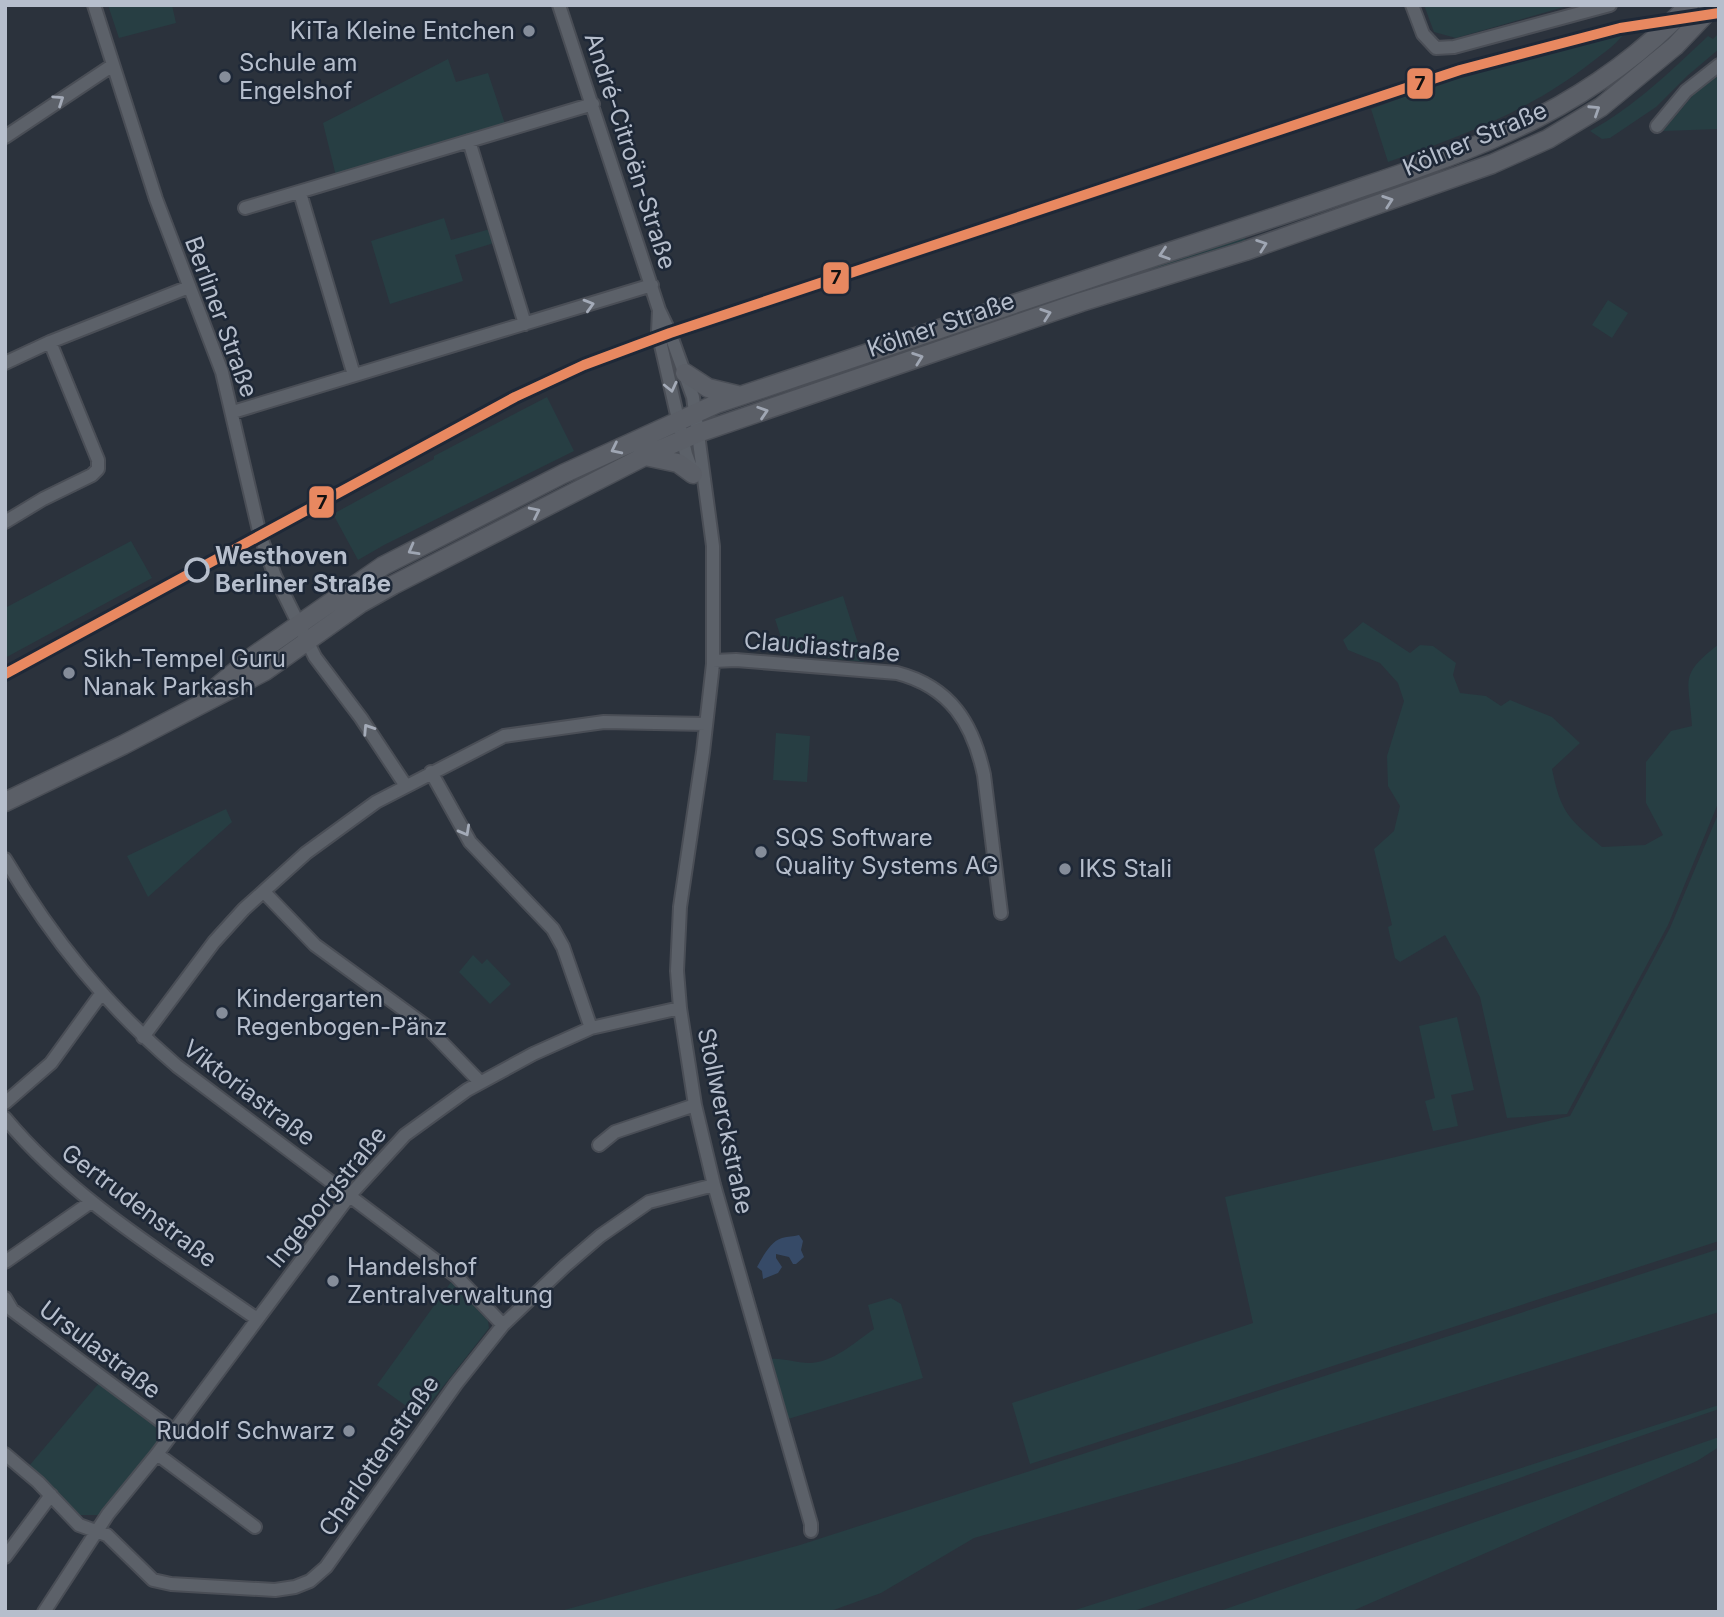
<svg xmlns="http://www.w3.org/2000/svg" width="1724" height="1617" font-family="Inter,sans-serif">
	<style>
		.green { fill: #273e43 }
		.water { fill: #364a67 }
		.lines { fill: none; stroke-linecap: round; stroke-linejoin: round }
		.street-casing { stroke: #4a4e56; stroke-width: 16 }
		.secondary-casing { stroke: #4a4e56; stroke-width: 21 }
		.street { stroke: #5c6169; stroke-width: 12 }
		.secondary { stroke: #5b5f67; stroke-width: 18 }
		.tram-1-casing { stroke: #1e2837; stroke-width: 16 }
		.tram-1 { stroke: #e88860; stroke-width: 10 }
		.oneway { stroke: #a4abb8 }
		.oneway2 { stroke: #9fa6b3 }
		.poi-dot { fill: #858d9a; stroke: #1e2837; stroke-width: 2.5 }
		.stop-dot { fill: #1e2837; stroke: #b6becc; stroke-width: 3.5 }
		.labels { text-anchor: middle; stroke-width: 5; stroke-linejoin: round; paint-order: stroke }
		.poi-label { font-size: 24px; fill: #b6becc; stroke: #1e2837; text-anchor: start }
		.street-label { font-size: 24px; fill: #b6becc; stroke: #1e2837 }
		.stop-label { font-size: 24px; font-weight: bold; fill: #b6becc; stroke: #1e2837; text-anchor: start }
		.line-badge { stroke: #1e2837; stroke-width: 2.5 }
		.pale-badge-label { font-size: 19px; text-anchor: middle; font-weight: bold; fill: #111 }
	</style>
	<rect width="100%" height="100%" fill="#2b323c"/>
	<path class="green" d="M 108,5 L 172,5 L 176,23 L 119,38 Z
		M 1424,5 L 1571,5 L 1456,38 L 1434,32 Z
		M 1627,30 C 1618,43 1605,52 1592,62 C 1530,111 1462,136 1388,162 L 1371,109 L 1485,67 Z
		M 1719,33 L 1719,49 L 1687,76 L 1656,107 L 1610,138 L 1602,139 L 1590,131 C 1634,107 1672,70 1708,36 L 1713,39 Z
		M 448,59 L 456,82 L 488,73 L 505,124 L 336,176 L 323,123 Z
		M 1719,75 L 1719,129 L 1663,131 L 1694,94 Z
		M 444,218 L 451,240 L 490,229 L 494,243 L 455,255 L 463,281 L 390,304 L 371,241 Z
		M 1244,233 L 1246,242 L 994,324 L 991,322 L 992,319 Z
		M 1608,300 L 1628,313 L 1612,338 L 1592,325 Z
		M 547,397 L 574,451 L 384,545 L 358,560 L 333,514 L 434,459 L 434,456 Z
		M 131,541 L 152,578 L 5,658 L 5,608 Z
		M 843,596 L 864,662 L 786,653 L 775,619 Z
		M 1363,622 L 1410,653 L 1420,645 L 1433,646 L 1456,663 L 1453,675 L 1460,693 L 1486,696 L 1501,706 L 1510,700 L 1552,717 L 1580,743 L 1552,769 C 1561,813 1568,818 1602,847 L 1645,845 L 1663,835 L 1646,803 L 1646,762 L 1671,731 L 1692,726 C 1689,678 1678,676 1719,644 L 1719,801 L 1668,925 L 1567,1114 L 1507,1118 L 1480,997 L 1445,935 L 1400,962 L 1395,958 L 1388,927 L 1392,925 L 1374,849 L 1394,831 L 1400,806 L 1388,786 L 1387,756 L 1404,701 L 1398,683 L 1380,663 L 1348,650 L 1343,640 Z
		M 776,733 L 810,736 L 807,782 L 773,780 Z
		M 226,809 L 232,822 L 148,897 L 127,856 Z
		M 1719,812 L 1719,1241 L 1030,1464 L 1012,1403 L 1253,1323 L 1225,1197 L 1570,1116 L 1670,928 Z
		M 473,955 L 482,964 L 487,959 L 511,984 L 490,1004 L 459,972 Z
		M 1457,1017 L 1474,1090 L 1451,1095 L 1458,1126 L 1433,1131 L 1425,1101 L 1435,1098 L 1419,1026 Z
		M 1719,1249 L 1719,1312 L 1239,1462 L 974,1538 L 881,1593 L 828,1612 L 557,1612 L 800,1545 Z
		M 451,1282 L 488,1321 L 489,1328 L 420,1416 L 377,1385 Z
		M 891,1298 L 901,1304 L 923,1378 L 788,1419 L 770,1359 C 784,1358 795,1363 809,1363 C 833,1363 855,1342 874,1329 L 868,1305 Z
		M 99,1383 L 156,1426 L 159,1440 L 136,1471 L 98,1515 L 80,1515 L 29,1466 Z
		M 1719,1405 L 1719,1409 L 1131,1612 L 1069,1612 Z
		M 1719,1437 L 1719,1447 L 1697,1461 L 1350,1612 L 1217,1612 Z"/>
	<path class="water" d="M 799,1235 L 803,1241 L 801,1250 L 804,1257 L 796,1264 L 793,1264 L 789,1257 L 776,1254 L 776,1258 L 782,1267 L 778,1273 L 763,1279 L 762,1271 L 757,1267 C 763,1256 771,1241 782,1238 C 788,1236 793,1237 799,1235 Z"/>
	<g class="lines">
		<g class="street-casing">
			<path id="street" d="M 94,5 L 156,199 L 222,372 L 260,535 L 275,576 L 315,657 L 361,718 L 406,786
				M 559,5 L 659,310 L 670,333 L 693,397 L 713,546 L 713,664 L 703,752 L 680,907 L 677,971 L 680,1008 L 695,1105 L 714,1185 L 811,1524 L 811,1531
				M 1412,5 L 1423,34 L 1436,48 L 1454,47 L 1610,5
				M 1657,126 L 1686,91 L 1719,65
				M 5,137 L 113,65
				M 469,141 L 525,324
				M 300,193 L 354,375
				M 245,208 L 593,104
				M 659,310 L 658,332 L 686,454 L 693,473
				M 5,363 L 50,342 L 189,287
				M 233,412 L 652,285
				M 5,522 L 43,499 L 92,475 L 98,469 L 98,460 L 50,342
				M 713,661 L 736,660 L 897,673 C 951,687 973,724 984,775 L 1001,913
				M 431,772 L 470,842 L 553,929 L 563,947 L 591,1028
				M 5,859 C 53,940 106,1005 177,1066 L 456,1276 L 503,1325
				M 264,892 L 315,945 L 426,1026 L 480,1082
				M 143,1037 L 214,942 L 244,909 L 306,853 L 376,802 L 504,736 L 604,722 L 706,724
				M 5,1103 L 51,1063 L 101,994
				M 5,1118 C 74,1201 169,1257 257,1319
				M 599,1145 L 615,1132 L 695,1105
				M 5,1262 L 91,1202
				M 5,1298 L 12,1310 L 174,1431
				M 5,1454 L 38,1482 L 79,1525 L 107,1535 L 153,1580 L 171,1584 L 275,1590 L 295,1587 L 310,1581 L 326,1567 L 456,1384 L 503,1325 L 565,1266 L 600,1236 L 649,1202 L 714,1185
				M 157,1454 L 255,1527
				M 5,1557 L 51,1495
				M 44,1612 L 108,1514 L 157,1454 L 350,1195 L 405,1135 L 467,1090 L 533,1054 L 591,1028 L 680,1008"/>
		</g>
		<g class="secondary-casing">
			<path id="secondary" d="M 685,373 L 708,388 L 737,395
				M 645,456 L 678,463 L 693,474
				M 217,687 L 255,655 L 383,566 L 563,474 L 716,404 C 861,356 1005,306 1151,258 C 1221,235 1292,212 1363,187 C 1490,144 1594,105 1689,5
				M 5,802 L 123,745 L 265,671 L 361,603 L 393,585 L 645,456 L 698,433 L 1081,302 L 1245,251 L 1492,164 L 1548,139 L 1601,107 L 1675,46 L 1714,5"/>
		</g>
		<use href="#street" class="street"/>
		<use href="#secondary" class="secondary"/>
		<g class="tram-1-casing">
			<path id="tram-1" d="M 5,674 L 515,397 L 584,365 L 670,333 L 1460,70 L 1620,28 L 1719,13"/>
		</g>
		<use href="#tram-1" class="tram-1"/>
	</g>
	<defs><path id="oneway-chevron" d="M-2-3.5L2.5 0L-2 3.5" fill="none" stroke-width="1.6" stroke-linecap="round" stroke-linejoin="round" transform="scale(1.75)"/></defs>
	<g class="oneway">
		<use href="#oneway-chevron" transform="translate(59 100) rotate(-34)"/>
		<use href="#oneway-chevron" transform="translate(589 305) rotate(-16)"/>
		<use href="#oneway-chevron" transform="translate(671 387) rotate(77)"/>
		<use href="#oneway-chevron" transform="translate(368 729) rotate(-123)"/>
		<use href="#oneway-chevron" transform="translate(465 831) rotate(61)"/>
	</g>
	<g class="oneway2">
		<use href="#oneway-chevron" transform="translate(1595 110) rotate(-33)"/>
		<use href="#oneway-chevron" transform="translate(1388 201) rotate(-19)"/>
		<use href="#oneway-chevron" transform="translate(1262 245) rotate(-20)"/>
		<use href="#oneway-chevron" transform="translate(1164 254) rotate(162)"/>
		<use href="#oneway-chevron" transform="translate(1046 314) rotate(-19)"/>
		<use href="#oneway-chevron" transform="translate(918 358) rotate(-20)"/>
		<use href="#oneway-chevron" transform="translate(763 412) rotate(-18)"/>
		<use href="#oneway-chevron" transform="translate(616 449) rotate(154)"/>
		<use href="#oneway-chevron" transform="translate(535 512) rotate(-26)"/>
		<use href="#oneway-chevron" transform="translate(413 550) rotate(151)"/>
	</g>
	<g class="poi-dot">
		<circle cx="529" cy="31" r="7"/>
		<circle cx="225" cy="77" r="7"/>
		<circle cx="69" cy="673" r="7"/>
		<circle cx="761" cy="852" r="7"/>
		<circle cx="1065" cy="869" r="7"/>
		<circle cx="222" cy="1013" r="7"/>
		<circle cx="333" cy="1281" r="7"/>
		<circle cx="349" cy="1431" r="7"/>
	</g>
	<circle class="stop-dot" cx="197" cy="570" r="11"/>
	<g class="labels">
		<g class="poi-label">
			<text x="515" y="39" text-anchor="end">KiTa Kleine Entchen</text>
			<text x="239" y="71">Schule am<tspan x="239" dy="28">Engelshof</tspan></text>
			<text x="83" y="667">Sikh-Tempel Guru<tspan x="83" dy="28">Nanak Parkash</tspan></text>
			<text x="775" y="846">SQS Software<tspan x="775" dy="28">Quality Systems AG</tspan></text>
			<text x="1079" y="877">IKS Stali</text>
			<text x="236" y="1007">Kindergarten<tspan x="236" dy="28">Regenbogen-Pänz</tspan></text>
			<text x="347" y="1275">Handelshof<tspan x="347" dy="28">Zentralverwaltung</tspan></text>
			<text x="335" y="1439" text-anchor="end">Rudolf Schwarz</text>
		</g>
		<g class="street-label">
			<text transform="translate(1475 139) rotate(-23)" y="8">Kölner Straße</text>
			<text transform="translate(630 151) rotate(72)" y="8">André-Citroën-Straße</text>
			<text transform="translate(221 317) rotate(70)" y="8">Berliner Straße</text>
			<text transform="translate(941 325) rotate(-19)" y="8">Kölner Straße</text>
			<text transform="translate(822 647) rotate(5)" y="8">Claudiastraße</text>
			<text transform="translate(249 1093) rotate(37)" y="8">Viktoriastraße</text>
			<text transform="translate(725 1121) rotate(78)" y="8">Stollwerckstraße</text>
			<text transform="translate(327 1197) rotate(-51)" y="8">Ingeborgstraße</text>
			<text transform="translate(139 1206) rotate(37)" y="8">Gertrudenstraße</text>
			<text transform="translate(100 1350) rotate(37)" y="8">Ursulastraße</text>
			<text transform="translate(379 1456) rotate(-55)" y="8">Charlottenstraße</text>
		</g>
		<g class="stop-label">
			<text x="215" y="564">Westhoven<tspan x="215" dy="28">Berliner Straße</tspan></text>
		</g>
	</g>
	<g class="line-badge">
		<rect x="1406" y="67" width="28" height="33" rx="7" fill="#e88860"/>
		<rect x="822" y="261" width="28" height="34" rx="7" fill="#e88860"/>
		<rect x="308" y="485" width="27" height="34" rx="7" fill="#e88860"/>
	</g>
	<g class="pale-badge-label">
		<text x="1420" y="90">7</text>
		<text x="836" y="284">7</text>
		<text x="322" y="509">7</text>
	</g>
	<rect width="1724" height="1617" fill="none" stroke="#b6becc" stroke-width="14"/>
</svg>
